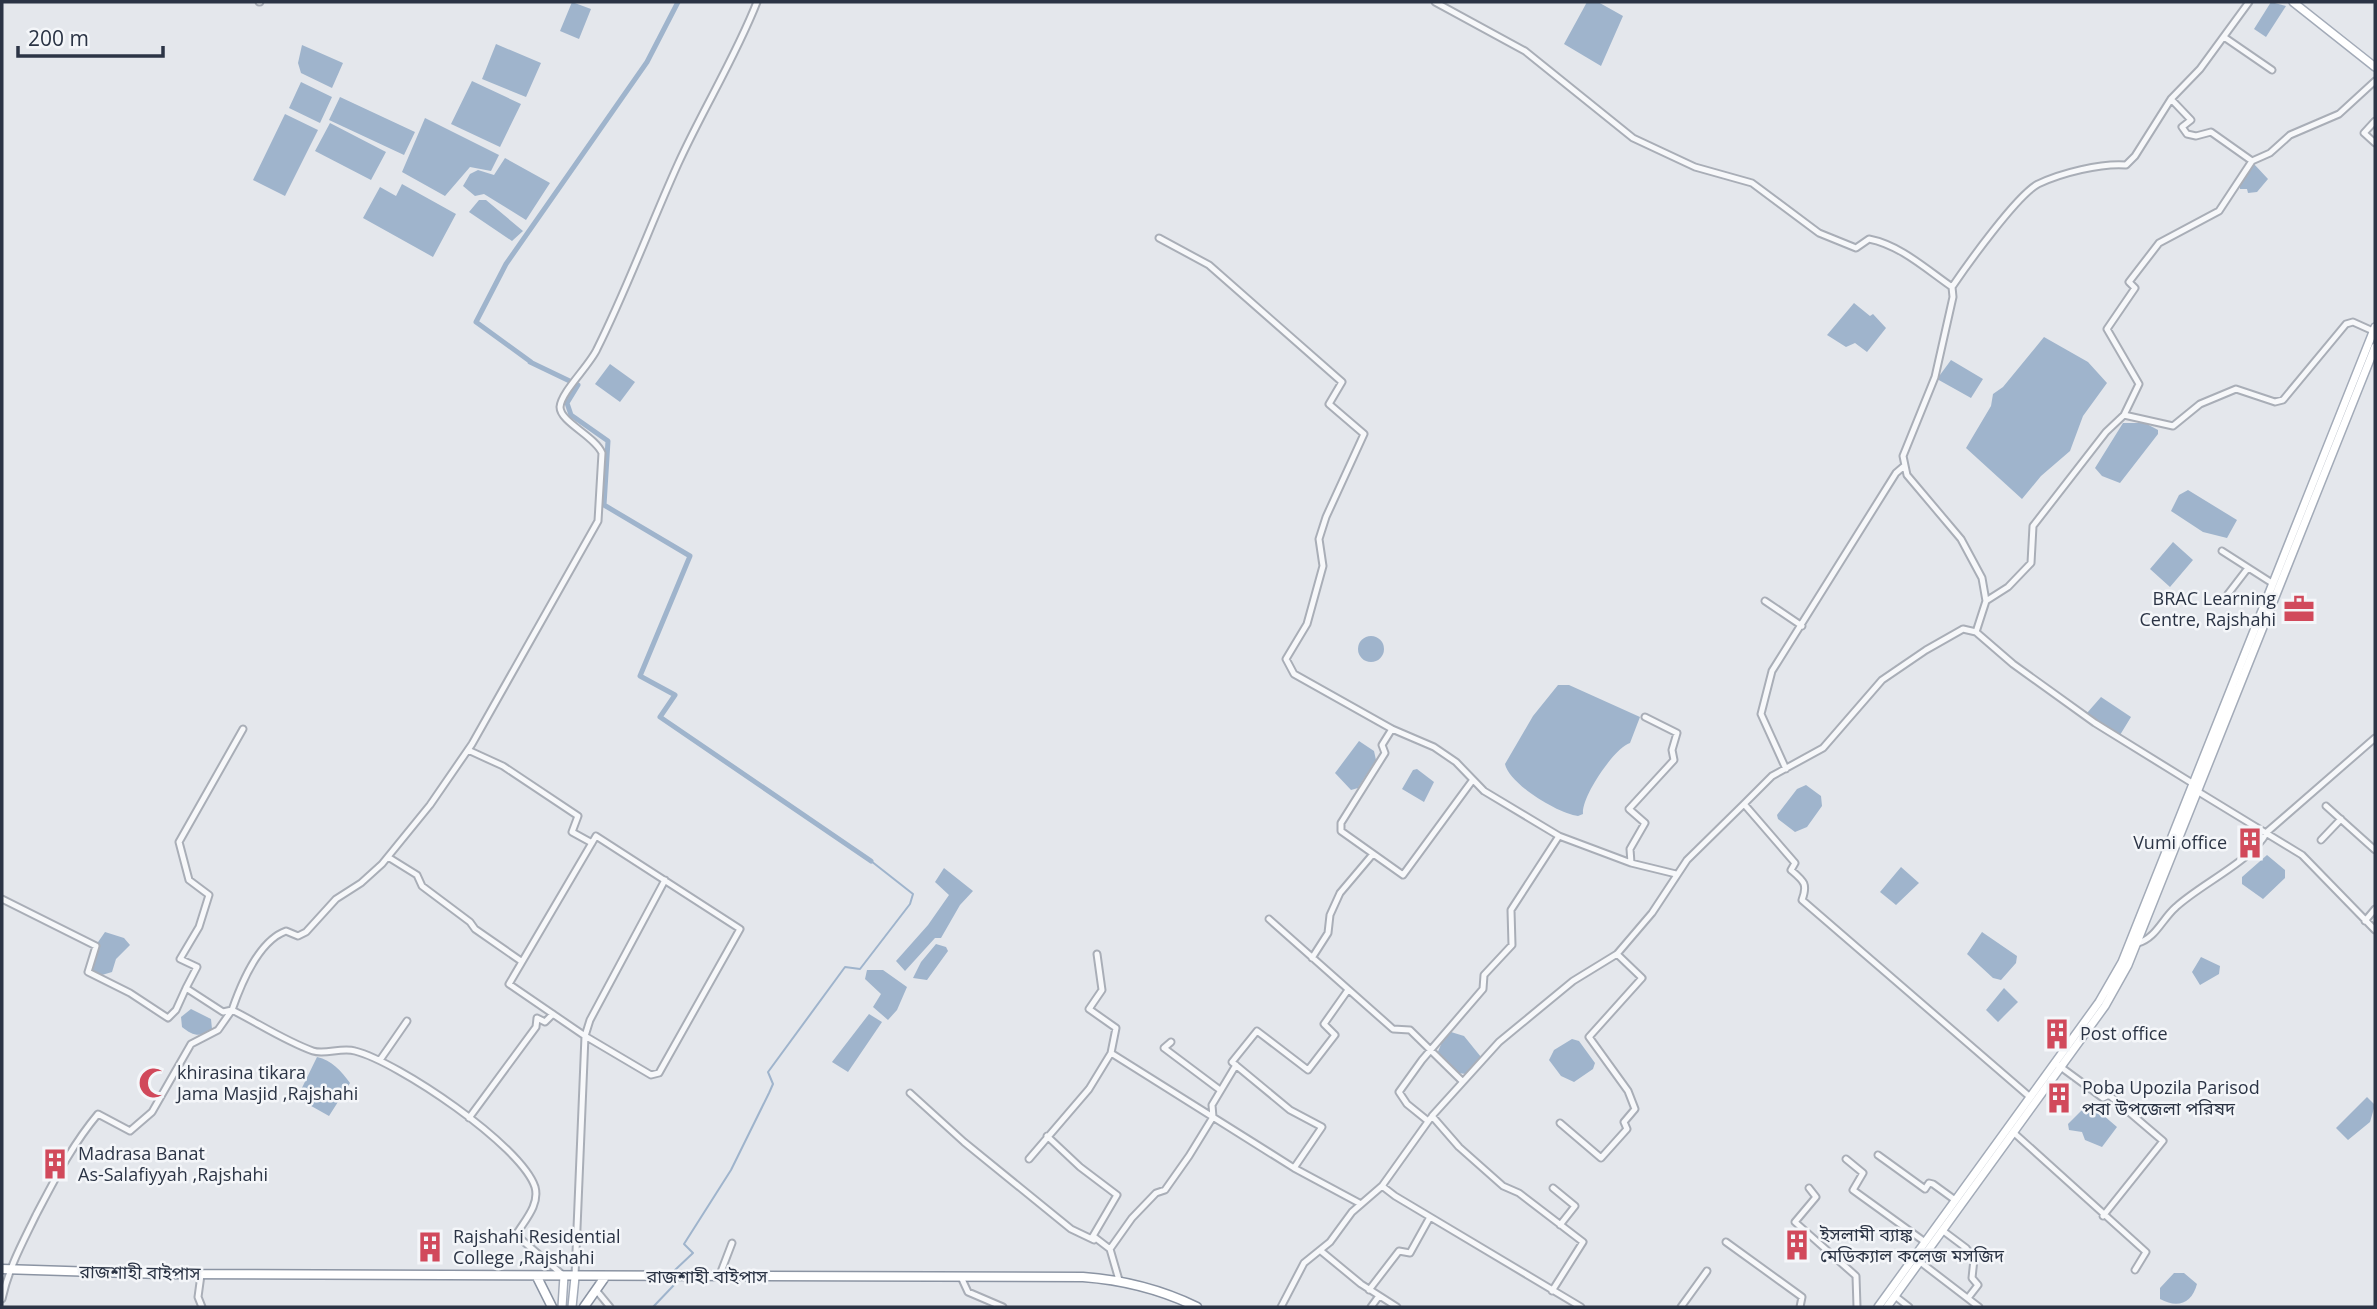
<svg xmlns="http://www.w3.org/2000/svg" width="2377" height="1309" font-family="'Open Sans','Noto Sans Bengali',sans-serif">
	<style>
		.water { fill: #9fb4cc }
		.lines { fill: none; stroke-linecap: round; stroke-linejoin: round }
		.stream { stroke: #9fb4cc; stroke-width: 2 }
		.canal { stroke: #9fb4cc; stroke-width: 5 }
		.minor-casing { stroke: #a9aeb7; stroke-width: 9 }
		.major-casing { stroke: #a3abb8; stroke-width: 10 }
		.highway-casing { stroke: #8b94a3; stroke-width: 11 }
		.minor { stroke: #f7f8fa; stroke-width: 5 }
		.major { stroke: #fff; stroke-width: 7 }
		.highway { stroke: #fff; stroke-width: 8 }
		.labels { text-anchor: middle; stroke-width: 5; stroke-linejoin: round; paint-order: stroke }
		.poi-label { font-size: 18px; fill: #2b3445; stroke: #f4f6f9; text-anchor: start }
		.street-label { font-size: 18px; fill: #2b3445; stroke: #f4f6f9 }
	</style>
	<rect width="100%" height="100%" fill="#e4e7ec"/>
	<path class="water" d="M 572,2 L 591,9 L 579,39 L 560,31 Z
		M 1587,2 L 1598,2 L 1623,16 L 1601,66 L 1564,44 Z
		M 2271,2 L 2286,6 L 2266,37 L 2254,29 Z
		M 496,44 L 541,63 L 526,97 L 482,79 Z
		M 302,45 L 343,63 L 332,88 L 301,73 L 298,63 Z
		M 472,81 L 521,104 L 500,147 L 451,124 Z
		M 301,82 L 332,97 L 320,123 L 289,108 Z
		M 340,97 L 415,132 L 404,155 L 329,120 Z
		M 285,114 L 318,130 L 285,196 L 253,180 Z
		M 425,118 L 499,155 L 491,171 L 470,167 L 445,196 L 402,172 Z
		M 330,123 L 386,152 L 371,180 L 315,151 Z
		M 505,158 L 550,183 L 526,220 L 484,194 L 475,196 L 463,186 L 470,174 L 478,170 L 494,175 Z
		M 2254,164 L 2268,179 L 2257,192 L 2248,193 L 2247,189 L 2240,189 L 2240,185 Z
		M 402,184 L 456,214 L 433,257 L 363,218 L 380,187 L 396,196 Z
		M 479,200 L 486,200 L 523,231 L 512,241 L 469,212 Z
		M 1854,303 L 1870,316 L 1873,314 L 1886,328 L 1867,352 L 1855,343 L 1846,347 L 1827,335 Z
		M 2044,337 L 2088,362 L 2107,383 L 2083,416 L 2070,451 L 2041,476 L 2022,499 L 1966,448 L 1991,406 L 1993,394 L 2003,387 Z
		M 1951,360 L 1983,379 L 1971,398 L 1937,379 Z
		M 610,364 L 635,382 L 620,402 L 595,384 Z
		M 2123,423 L 2145,423 L 2158,430 L 2158,434 L 2120,483 L 2102,476 L 2095,468 Z
		M 2188,490 L 2237,520 L 2227,538 L 2203,532 L 2171,511 L 2179,495 Z
		M 2173,542 L 2193,560 L 2170,587 L 2150,569 Z
		M1358 649a13 13 0 1 1 26 0a13 13 0 1 1-26 0Z
		M 1558,685 L 1569,685 L 1640,717 L 1630,743 C 1615,747 1581,797 1583,814 L 1578,816 C 1559,814 1509,784 1505,764 L 1533,716 Z
		M 2101,697 L 2131,717 L 2120,735 L 2112,732 L 2087,713 Z
		M 1359,741 L 1374,751 L 1376,760 L 1358,788 L 1351,790 L 1335,773 Z
		M 1417,769 L 1434,782 L 1424,802 L 1402,789 L 1413,770 Z
		M 1806,785 L 1821,796 L 1822,806 L 1807,827 L 1795,832 L 1778,819 L 1777,815 L 1797,789 Z
		M 2267,855 L 2285,870 L 2285,878 L 2263,899 L 2242,884 L 2242,877 Z
		M 1901,867 L 1919,883 L 1896,905 L 1880,892 Z
		M 944,868 L 973,891 L 960,905 L 941,938 L 935,938 L 905,971 L 896,961 L 928,925 L 949,895 L 935,882 Z
		M 105,932 L 124,938 L 130,945 L 116,959 L 112,972 L 102,975 L 91,970 L 96,945 Z
		M 1982,932 L 2017,956 L 2016,963 L 2001,980 L 1993,978 L 1967,954 Z
		M 936,944 L 946,947 L 948,951 L 927,980 L 913,978 L 921,962 Z
		M 2201,957 L 2220,966 L 2219,974 L 2200,985 L 2192,972 Z
		M 867,970 L 883,970 L 907,987 L 897,1010 L 888,1020 L 873,1007 L 881,994 L 865,979 Z
		M 2004,988 L 2018,1002 L 1998,1022 L 1986,1010 Z
		M 191,1009 L 211,1019 L 212,1029 C 201,1038 193,1036 182,1027 L 181,1017 Z
		M 869,1014 L 882,1022 L 848,1072 L 832,1062 Z
		M 1451,1032 L 1464,1036 L 1481,1057 L 1466,1074 L 1458,1073 L 1437,1054 L 1442,1042 Z
		M 1572,1039 L 1579,1041 L 1595,1063 L 1593,1069 L 1574,1082 L 1561,1076 L 1549,1060 L 1554,1050 Z
		M 317,1057 C 332,1060 341,1071 350,1083 L 329,1116 L 297,1098 Z
		M 2367,1097 L 2375,1105 L 2370,1122 L 2348,1140 L 2336,1128 Z
		M 2089,1103 L 2117,1127 L 2102,1147 L 2085,1140 L 2082,1132 L 2069,1130 L 2068,1124 Z
		M 2174,1273 L 2184,1273 L 2197,1284 C 2192,1303 2178,1309 2160,1299 L 2160,1288 Z"/>
	<g class="lines">
		<path class="stream" d="M 675,1270 L 693,1253 L 684,1244 L 731,1170 L 769,1093 L 773,1084 L 768,1072 L 845,967 L 860,969 L 910,904 L 913,894 L 871,861
			M 653,1307 L 674,1285"/>
		<path class="canal" d="M 530,362 L 578,385 L 567,403 L 571,415 L 608,441 L 604,505 L 690,556 L 640,676 L 675,695 L 660,717 L 871,861
			M 531,362 L 476,322 L 506,264 L 647,62 L 678,2"/>
		<g class="minor-casing">
			<path id="minor" d="M 259,2 L 260,2
				M 1435,2 L 1525,51 L 1633,138 L 1695,167 L 1752,183 L 1819,233 L 1856,248 L 1869,239 C 1900,245 1926,269 1952,287
				M 2224,37 L 2272,70
				M 2171,99 L 2191,120 L 2182,127 L 2187,134 L 2196,136 L 2211,132 L 2252,161
				M 2375,121 L 2364,133 L 2375,143
				M 1159,238 L 1209,265 L 1342,382 L 1329,404 L 1364,434 L 1326,517 L 1319,539 L 1323,566 L 1307,624 L 1286,659 L 1294,674 L 1392,729 L 1434,747 L 1456,762 L 1484,791 L 1559,836 L 1631,863 L 1676,874
				M 2124,415 L 2139,384 L 2107,329 L 2135,288 L 2129,282 L 2159,243 L 2219,211 L 2252,161 L 2270,153 L 2290,135 L 2339,114 L 2375,81
				M 2222,551 L 2272,583
				M 2228,594 L 2248,568
				M 1765,601 L 1802,626
				M 1986,601 L 2008,587 L 2031,563 L 2033,526 L 2106,432 L 2124,415 L 2173,426 L 2200,404 L 2236,389 L 2275,402 L 2283,400 L 2346,324 L 2353,322 L 2373,331
				M 1976,632 L 1986,601 L 1982,578 L 1961,539 L 1907,475 L 1903,456 L 1935,377 L 1953,297 L 1952,287 C 1967,265 2017,195 2038,184 C 2061,173 2101,163 2126,165 L 2135,156 L 2171,99 L 2200,69 L 2249,2
				M 1392,729 L 1382,745 L 1385,753 L 1341,823 L 1341,831 L 1403,875 L 1472,781
				M 468,750 L 503,766 L 578,816 L 572,832 L 592,843
				M 1786,769 L 1761,714 L 1772,671 L 1896,473 L 1903,467
				M 2197,791 L 2302,855 L 2375,930
				M 1744,804 L 1795,863 L 1791,870 C 1804,881 1808,884 1802,900 L 2030,1097
				M 2326,806 L 2375,850
				M 2321,840 L 2341,819
				M 388,857 L 417,875 L 422,886 L 470,922 L 475,929 L 521,961
				M 1631,863 L 1630,849 L 1645,823 L 1629,809 L 1674,760 L 1672,750 L 1677,733 L 1645,717
				M 2,899 L 96,946 L 88,972 L 130,993 L 168,1018 L 176,1010 L 186,988 L 223,1012 L 232,1010
				M 1269,919 L 1393,1029 L 1410,1030 L 1462,1081
				M 2365,921 L 2375,909
				M 2138,943 C 2156,938 2162,919 2176,907 C 2202,883 2252,861 2267,832 L 2375,738
				M 1097,954 L 1102,990 L 1089,1009 L 1116,1028 L 1111,1053
				M 1312,958 L 1328,933 L 1330,915 L 1340,893 L 1373,854
				M 186,988 L 197,967 L 180,959 L 199,927 L 209,895 L 189,880 L 179,842 L 243,729
				M 1171,1042 L 1164,1048 L 1220,1090
				M 380,1060 L 407,1021
				M 2058,1065 L 2103,1098 L 2109,1095 L 2163,1141 L 2103,1216
				M 910,1093 L 964,1142 L 1071,1229 L 1094,1240
				M 1432,1116 L 1459,1147 L 1503,1186 L 1519,1193 L 1583,1242 L 1552,1291
				M 469,1118 L 536,1027 L 537,1018 L 545,1022 L 553,1014
				M 1428,1121 L 1407,1104 L 1399,1092 L 1422,1060 L 1483,989 L 1484,975 L 1512,945 L 1511,910 L 1559,836
				M 1560,1123 L 1601,1158 L 1627,1129 L 1624,1122 L 1635,1109 L 1628,1091 L 1589,1037 L 1642,978 L 1617,954
				M 2013,1132 L 2146,1252 L 2135,1270
				M 1047,1136 L 1080,1167 L 1117,1195 L 1093,1236 L 1110,1249
				M 1878,1155 L 1925,1189 L 1929,1183 L 1933,1184 L 1955,1200
				M 1029,1159 L 1089,1089 L 1111,1053 L 1294,1168 L 1361,1204
				M 1846,1159 L 1863,1173 L 1853,1190 L 1925,1242
				M 1294,1168 L 1322,1127 L 1290,1110 L 1232,1062 L 1257,1031 L 1308,1070 L 1335,1035 L 1324,1024 L 1348,990
				M 1382,1186 L 1395,1196 L 1581,1307
				M 1553,1188 L 1575,1206 L 1560,1225
				M 1809,1188 L 1816,1197 L 1795,1222 L 1856,1276 L 1857,1307
				M 1942,1230 L 1966,1248 L 1974,1259 L 1972,1278 L 1978,1285 L 1968,1298
				M 1726,1242 L 1802,1297 L 1800,1307
				M 1321,1251 L 1361,1284 L 1397,1307
				M 1919,1261 L 1979,1307
				M 201,1275 L 198,1297 L 202,1307
				M 564,1276 L 516,1235 C 524,1221 540,1205 535,1187 C 521,1145 398,1062 355,1051 C 342,1047 325,1055 313,1051 C 285,1041 258,1023 232,1010 C 241,984 258,941 286,931 L 298,936 L 306,932 L 336,899 L 361,883 L 382,864 L 430,805 L 472,744 L 598,521 L 602,453 C 595,436 560,422 560,407 C 561,392 590,365 597,349 C 627,289 650,226 678,164 C 703,109 735,58 757,2
				M 575,1276 L 585,1036 L 651,1075 L 659,1073 L 740,929 L 596,836 L 509,984 L 585,1036 L 590,1020 L 665,880
				M 719,1277 L 732,1243
				M 961,1277 L 968,1292 L 1003,1307
				M 1119,1280 L 1110,1249 L 1132,1218 L 1156,1193 L 1165,1190 L 1189,1156 L 1213,1117 L 1212,1105 L 1236,1065
				M 596,1290 L 610,1307
				M 1369,1290 L 1399,1251 L 1410,1253 L 1430,1217
				M 1895,1296 L 1909,1307
				M 2,1299 C 9,1267 22,1244 36,1215 C 55,1179 72,1145 98,1114 L 130,1131 L 152,1112 L 191,1044 L 218,1030 L 232,1010
				M 1281,1307 L 1304,1263 L 1330,1242 L 1352,1212 L 1382,1186 L 1432,1116 L 1499,1042 L 1573,981 L 1617,954 L 1652,913 L 1687,860 L 1744,804 L 1772,776 L 1823,748 L 1882,680 L 1926,650 L 1963,629 L 1976,632 L 2013,664 L 2095,723 L 2192,783
				M 1371,1307 L 1379,1296
				M 1681,1307 L 1707,1271"/>
		</g>
		<g class="major-casing">
			<path id="major" d="M 2293,2 L 2375,67
				M 562,1307 L 564,1276
				M 572,1307 L 575,1277
				M 1878,1307 L 2099,1002 L 2122,962 L 2375,327
				M 1887,1307 L 2105,1006 L 2128,965 L 2375,347"/>
		</g>
		<g class="highway-casing">
			<path id="highway" d="M 2,1269 L 161,1274 L 1083,1277 C 1124,1280 1160,1289 1197,1307
				M 537,1277 L 552,1307
				M 584,1307 L 605,1277"/>
		</g>
		<use href="#minor" class="minor"/>
		<use href="#major" class="major"/>
		<use href="#highway" class="highway"/>
	</g>
	<defs>
		<g id="office-bare" transform="scale(2.415)"><path d="M-6-3h4V-5.5h4V-3h4V5H-6ZM-1-4.5V-3h2v-1.5ZM-6 0V1H6V0Z" fill="#d1495b" stroke="#f4f6f9" stroke-width="2.5" paint-order="stroke"/></g>
		<g id="building-bare" transform="scale(2.415)"><path d="M-4-6H4V6H1V3H-1V6H-4ZM-2.5-4.3h1.7v1.8h-1.7ZM.8-4.3h1.7v1.8H.8ZM-2.5-1h1.7V.8h-1.7ZM.8-1h1.7V.8H.8Z" fill="#d1495b" stroke="#f4f6f9" stroke-width="2.5" paint-order="stroke"/></g>
		<g id="mosque-bare" transform="scale(2.415)"><path d="M3.5-4.9A6 6 0 1 0 3.5 4.9A5 5 0 1 1 3.5-4.9Z" fill="#d1495b" stroke="#f4f6f9" stroke-width="2.5" paint-order="stroke"/></g>
	</defs>
	<g fill-rule="evenodd">
		<use href="#office-bare" x="2299" y="609"/>
		<use href="#building-bare" x="2250" y="843"/>
		<use href="#building-bare" x="2057" y="1034"/>
		<use href="#mosque-bare" x="154" y="1083"/>
		<use href="#building-bare" x="2059" y="1098"/>
		<use href="#building-bare" x="55" y="1164"/>
		<use href="#building-bare" x="1797" y="1245"/>
		<use href="#building-bare" x="430" y="1247"/>
	</g>
	<g class="labels">
		<g class="poi-label">
			<text x="2276" y="605" text-anchor="end">BRAC Learning<tspan x="2276" dy="21">Centre, Rajshahi</tspan></text>
			<text x="2227" y="849" text-anchor="end">Vumi office</text>
			<text x="2080" y="1040">Post office</text>
			<text x="177" y="1079">khirasina tikara<tspan x="177" dy="21">Jama Masjid ,Rajshahi</tspan></text>
			<text x="2082" y="1094">Poba Upozila Parisod<tspan x="2082" dy="21">পবা উপজেলা পরিষদ</tspan></text>
			<text x="78" y="1160">Madrasa Banat<tspan x="78" dy="21">As-Salafiyyah ,Rajshahi</tspan></text>
			<text x="1820" y="1241">ইসলামী ব্যাঙ্ক<tspan x="1820" dy="21">মেডিক্যাল কলেজ মসজিদ</tspan></text>
			<text x="453" y="1243">Rajshahi Residential<tspan x="453" dy="21">College ,Rajshahi</tspan></text>
		</g>
		<g class="street-label">
			<text transform="translate(140 1273) rotate(1)" y="6">রাজশাহী বাইপাস</text>
			<text x="707" y="1283">রাজশাহী বাইপাস</text>
		</g>
	</g>
	<rect width="2377" height="1309" fill="none" stroke="#2b3445" stroke-width="7"/>
	<path d="M18 46v10h145v-10" fill="none" stroke="#2b3445" stroke-width="3.5"/>
	<text x="28" y="46" font-size="21" fill="#2b3445" stroke="#f4f6f9" stroke-width="5" paint-order="stroke">200 m</text>
</svg>
